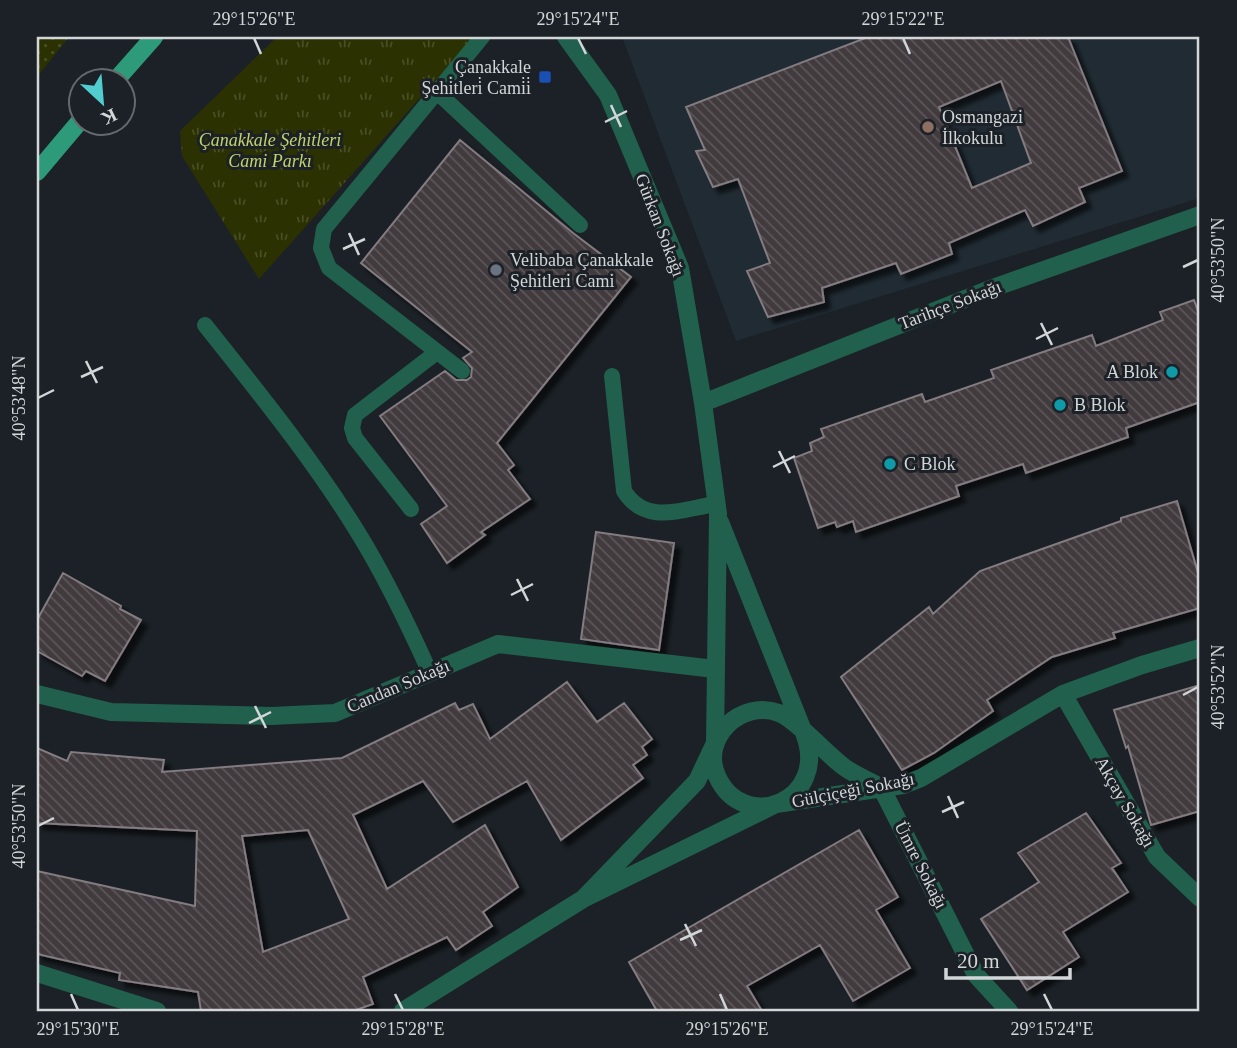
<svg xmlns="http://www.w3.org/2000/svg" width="1237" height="1048" font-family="'Times New Roman',serif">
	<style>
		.built { fill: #202b33 }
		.grass { fill: url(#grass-dots) }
		.park { fill: url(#park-tufts) }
		.building { fill: url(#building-back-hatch); stroke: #837b80; stroke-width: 2; fill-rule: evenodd; filter: url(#shadow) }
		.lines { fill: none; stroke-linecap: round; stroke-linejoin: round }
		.lane { stroke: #21604c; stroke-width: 16 }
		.street { stroke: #21604c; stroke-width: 18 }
		.primary { stroke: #2d9a7a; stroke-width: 18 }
		.ticks { fill: none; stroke: #d2d6d9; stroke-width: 2.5 }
		.transit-dot { fill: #1a4fb4; stroke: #1b2126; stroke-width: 2.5 }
		.education-dot { fill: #8d6e63; stroke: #1b2126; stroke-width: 2.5 }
		.worship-dot { fill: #6b7280; stroke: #1b2126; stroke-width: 2.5 }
		.culture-dot { fill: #0f9aa8; stroke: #1b2126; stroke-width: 2.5 }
		.labels { text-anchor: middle; stroke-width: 6; stroke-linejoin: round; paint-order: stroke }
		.poi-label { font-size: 18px; fill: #d2d6d9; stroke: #1b2126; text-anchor: start }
		.park-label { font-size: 18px; font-style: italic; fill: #c2d26a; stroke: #1b2126 }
		.street-label { font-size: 18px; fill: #d2d6d9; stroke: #1b2126 }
		.neatline { fill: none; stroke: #d2d6d9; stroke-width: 2.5 }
		.ticks-label { font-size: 18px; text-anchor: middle; fill: #d2d6d9 }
	</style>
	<defs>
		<pattern id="grass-dots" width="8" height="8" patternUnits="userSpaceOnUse" patternTransform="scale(1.75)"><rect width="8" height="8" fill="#2b3101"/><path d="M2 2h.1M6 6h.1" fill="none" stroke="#494e25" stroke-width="1.8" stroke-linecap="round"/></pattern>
		<pattern id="park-tufts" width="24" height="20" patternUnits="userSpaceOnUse" patternTransform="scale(1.75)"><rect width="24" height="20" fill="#2b3101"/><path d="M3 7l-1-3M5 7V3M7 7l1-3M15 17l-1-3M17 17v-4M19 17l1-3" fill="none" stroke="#494e25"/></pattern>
		<pattern id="building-back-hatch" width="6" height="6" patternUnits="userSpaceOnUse" patternTransform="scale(1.75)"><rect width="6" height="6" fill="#423a3e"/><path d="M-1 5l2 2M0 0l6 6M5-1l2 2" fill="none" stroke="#5c5659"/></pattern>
		<filter id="shadow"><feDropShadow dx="6" dy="6" stdDeviation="2" flood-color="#0009"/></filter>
	</defs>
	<rect width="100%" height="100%" fill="#1b2126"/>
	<path class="built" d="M 622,37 L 1200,37 L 1200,198 L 736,341 Z"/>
	<path class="grass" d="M 37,37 L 69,37 L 37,77 Z"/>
	<path class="park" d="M 277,37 L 474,37 L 259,279 L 182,156 L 180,131 Z"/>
	<path class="building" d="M 868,37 L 1068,37 L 1122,171 L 1079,188 L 1085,202 L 1033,226 L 1025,210 L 949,243 L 952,254 L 901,274 L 896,263 L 822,288 L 824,302 L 768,317 L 747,271 L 770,263 L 738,179 L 713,187 L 696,151 L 705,150 L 686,107 ZM 1001,81 L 1031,163 L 972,188 L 939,107 Z
		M 460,140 L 573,233 L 631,277 L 497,443 L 514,465 L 508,470 L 530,499 L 481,532 L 485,535 L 447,563 L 421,524 L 447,506 L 380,416 L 445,371 L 456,380 L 467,380 L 471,377 L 472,368 L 463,358 L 472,352 L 361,263 Z
		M 1194,300 L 1200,317 L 1200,402 L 1126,428 L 1128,437 L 1026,473 L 1023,464 L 956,486 L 959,496 L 856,532 L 853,521 L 837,527 L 835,522 L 818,528 L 794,458 L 812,451 L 810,443 L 824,437 L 821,429 L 922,394 L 925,402 L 994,378 L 991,370 L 1092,335 L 1096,346 L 1163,320 L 1160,312 Z
		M 1177,501 L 1200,580 L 1200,608 L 1113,633 L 1115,638 L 1052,657 L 987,700 L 993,711 L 934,753 L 902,770 L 841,677 L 929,607 L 933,614 L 980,571 L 1121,521 L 1121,518 Z
		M 596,532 L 674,543 L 659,650 L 581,639 Z
		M 63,573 L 121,606 L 120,609 L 141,620 L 105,681 L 86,671 L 82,676 L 37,651 L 37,620 Z
		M 567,682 L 597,722 L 624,703 L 652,739 L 642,747 L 647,755 L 633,765 L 643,778 L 561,840 L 527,781 L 453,822 L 423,781 L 353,815 L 387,889 L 485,825 L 518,887 L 483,912 L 492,926 L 456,950 L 447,937 L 363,977 L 373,1004 L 353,1011 L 201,1011 L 198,992 L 119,980 L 120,973 L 37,954 L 37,871 L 195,906 L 197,831 L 37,823 L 37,748 L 67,761 L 71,752 L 164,760 L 162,772 L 342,758 L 455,703 L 459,710 L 473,704 L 490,739 ZM 308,830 L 349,919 L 263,952 L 242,836 Z
		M 1200,685 L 1200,811 L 1151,825 L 1128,746 L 1126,748 L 1114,710 Z
		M 1086,813 L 1121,863 L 1112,868 L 1128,892 L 1063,932 L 1079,957 L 1027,990 L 981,919 L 1039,882 L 1018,853 Z
		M 859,830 L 898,897 L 876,910 L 910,968 L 853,1001 L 820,945 L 747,986 L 762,1011 L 657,1011 L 629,962 Z"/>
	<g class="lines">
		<path class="lane" d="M 437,92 L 580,225
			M 205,325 C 258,392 312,458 357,531 C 385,576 408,624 430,673
			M 462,371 L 329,268 L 321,248 L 324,229 L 482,37
			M 612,376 L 624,491 C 646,526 682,509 716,504
			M 411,509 L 355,438 L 352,428 L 355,415 L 437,352"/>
		<path class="street" d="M 566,37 L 608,95 L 680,268 L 703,403 L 718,514 L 715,743 L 697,781 L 583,899
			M 703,403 L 990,289 L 1200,215
			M 720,522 L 804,733 C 831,801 743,835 717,776 C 700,738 741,699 779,713 C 796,719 826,754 844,767 C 855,775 869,781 881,787
			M 37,694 L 111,712 L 271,716 L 335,713 L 498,644 L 715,669
			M 1063,694 L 1157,857 L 1200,898
			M 881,787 L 976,975 L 1009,1011
			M 37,973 L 157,1011
			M 403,1011 L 583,899 L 776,804 L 903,785 L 921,778 L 1063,694 L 1142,665 L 1200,648"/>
		<path class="primary" d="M 116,80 L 154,37
			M 37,172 L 80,121"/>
	</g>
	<path class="ticks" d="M 254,38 L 261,54M 578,38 L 586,54M 903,38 L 910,54M 611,105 L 621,127M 605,122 L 627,111M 349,233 L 359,255M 343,249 L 365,239M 1183,267 L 1198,260M 1041,323 L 1052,345M 1036,339 L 1058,328M 86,361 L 97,383M 81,377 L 103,367M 38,398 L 54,390M 779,451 L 790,473M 773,467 L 795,456M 517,579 L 528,601M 511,595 L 533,584M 1183,695 L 1198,687M 255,706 L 266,728M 249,723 L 271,712M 948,796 L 958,818M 942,812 L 964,802M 38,826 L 54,818M 685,924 L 696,946M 680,940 L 702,930M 71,994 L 78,1010M 395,994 L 403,1010M 720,994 L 727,1010M 1044,994 L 1052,1010"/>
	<rect class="transit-dot" x="538" y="70" width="14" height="14" rx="3.5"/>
	<circle class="education-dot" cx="928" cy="127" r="7"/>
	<circle class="worship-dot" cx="496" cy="270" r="7"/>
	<g class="culture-dot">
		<circle cx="1172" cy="372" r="7"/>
		<circle cx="1060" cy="405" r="7"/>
		<circle cx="890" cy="464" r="7"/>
	</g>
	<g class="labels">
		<g class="poi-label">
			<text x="531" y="73" text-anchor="end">Çanakkale<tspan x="531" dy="21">Şehi̇tleri̇ Cami̇i̇</tspan></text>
			<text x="942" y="123">Osmangazi<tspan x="942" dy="21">İlkokulu</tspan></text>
			<text x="510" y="266">Velibaba Çanakkale<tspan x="510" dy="21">Şehitleri Cami</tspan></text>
			<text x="1158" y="378" text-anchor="end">A Blok</text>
			<text x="1074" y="411">B Blok</text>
			<text x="904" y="470">C Blok</text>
		</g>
		<g class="park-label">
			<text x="270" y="146">Çanakkale Şehitleri<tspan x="270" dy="21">Cami Parkı</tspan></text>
		</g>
		<g class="street-label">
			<text transform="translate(660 225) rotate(69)" y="6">Gürkan Sokağı</text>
			<text transform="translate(950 305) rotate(-21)" y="6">Tarihçe Sokağı</text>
			<text transform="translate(398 686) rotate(-23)" y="6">Candan Sokağı</text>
			<text transform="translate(853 790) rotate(-11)" y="6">Gülçiçeği Sokağı</text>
			<text transform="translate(1125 802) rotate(60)" y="6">Akçay Sokağı</text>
			<text transform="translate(921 865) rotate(63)" y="6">Ümre Sokağı</text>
		</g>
	</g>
	<rect width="1237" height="1048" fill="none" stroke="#1b2126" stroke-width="77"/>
	<g transform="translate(102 102) rotate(154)"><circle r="33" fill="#1b2126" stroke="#64696e" stroke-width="2"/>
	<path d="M0-5L12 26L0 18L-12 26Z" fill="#52cdcf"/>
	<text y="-10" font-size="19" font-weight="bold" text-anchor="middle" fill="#d2d6d9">K</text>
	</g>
	<path d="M946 968v10h124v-10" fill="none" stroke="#d2d6d9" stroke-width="3.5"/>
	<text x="957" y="968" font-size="21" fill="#d2d6d9" stroke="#1b2126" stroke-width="5" paint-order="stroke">20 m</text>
	<rect x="38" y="38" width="1160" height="972" class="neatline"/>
	<g class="ticks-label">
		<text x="254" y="25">29°15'26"E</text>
		<text x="578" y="25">29°15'24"E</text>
		<text x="903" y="25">29°15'22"E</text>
		<text transform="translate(1218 260) rotate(-90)" y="6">40°53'50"N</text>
		<text transform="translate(19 398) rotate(-90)" y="6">40°53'48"N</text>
		<text transform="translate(1218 687) rotate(-90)" y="6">40°53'52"N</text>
		<text transform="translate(19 826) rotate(-90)" y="6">40°53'50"N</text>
		<text x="78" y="1035">29°15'30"E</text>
		<text x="403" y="1035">29°15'28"E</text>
		<text x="727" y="1035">29°15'26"E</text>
		<text x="1052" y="1035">29°15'24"E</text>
	</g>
</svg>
